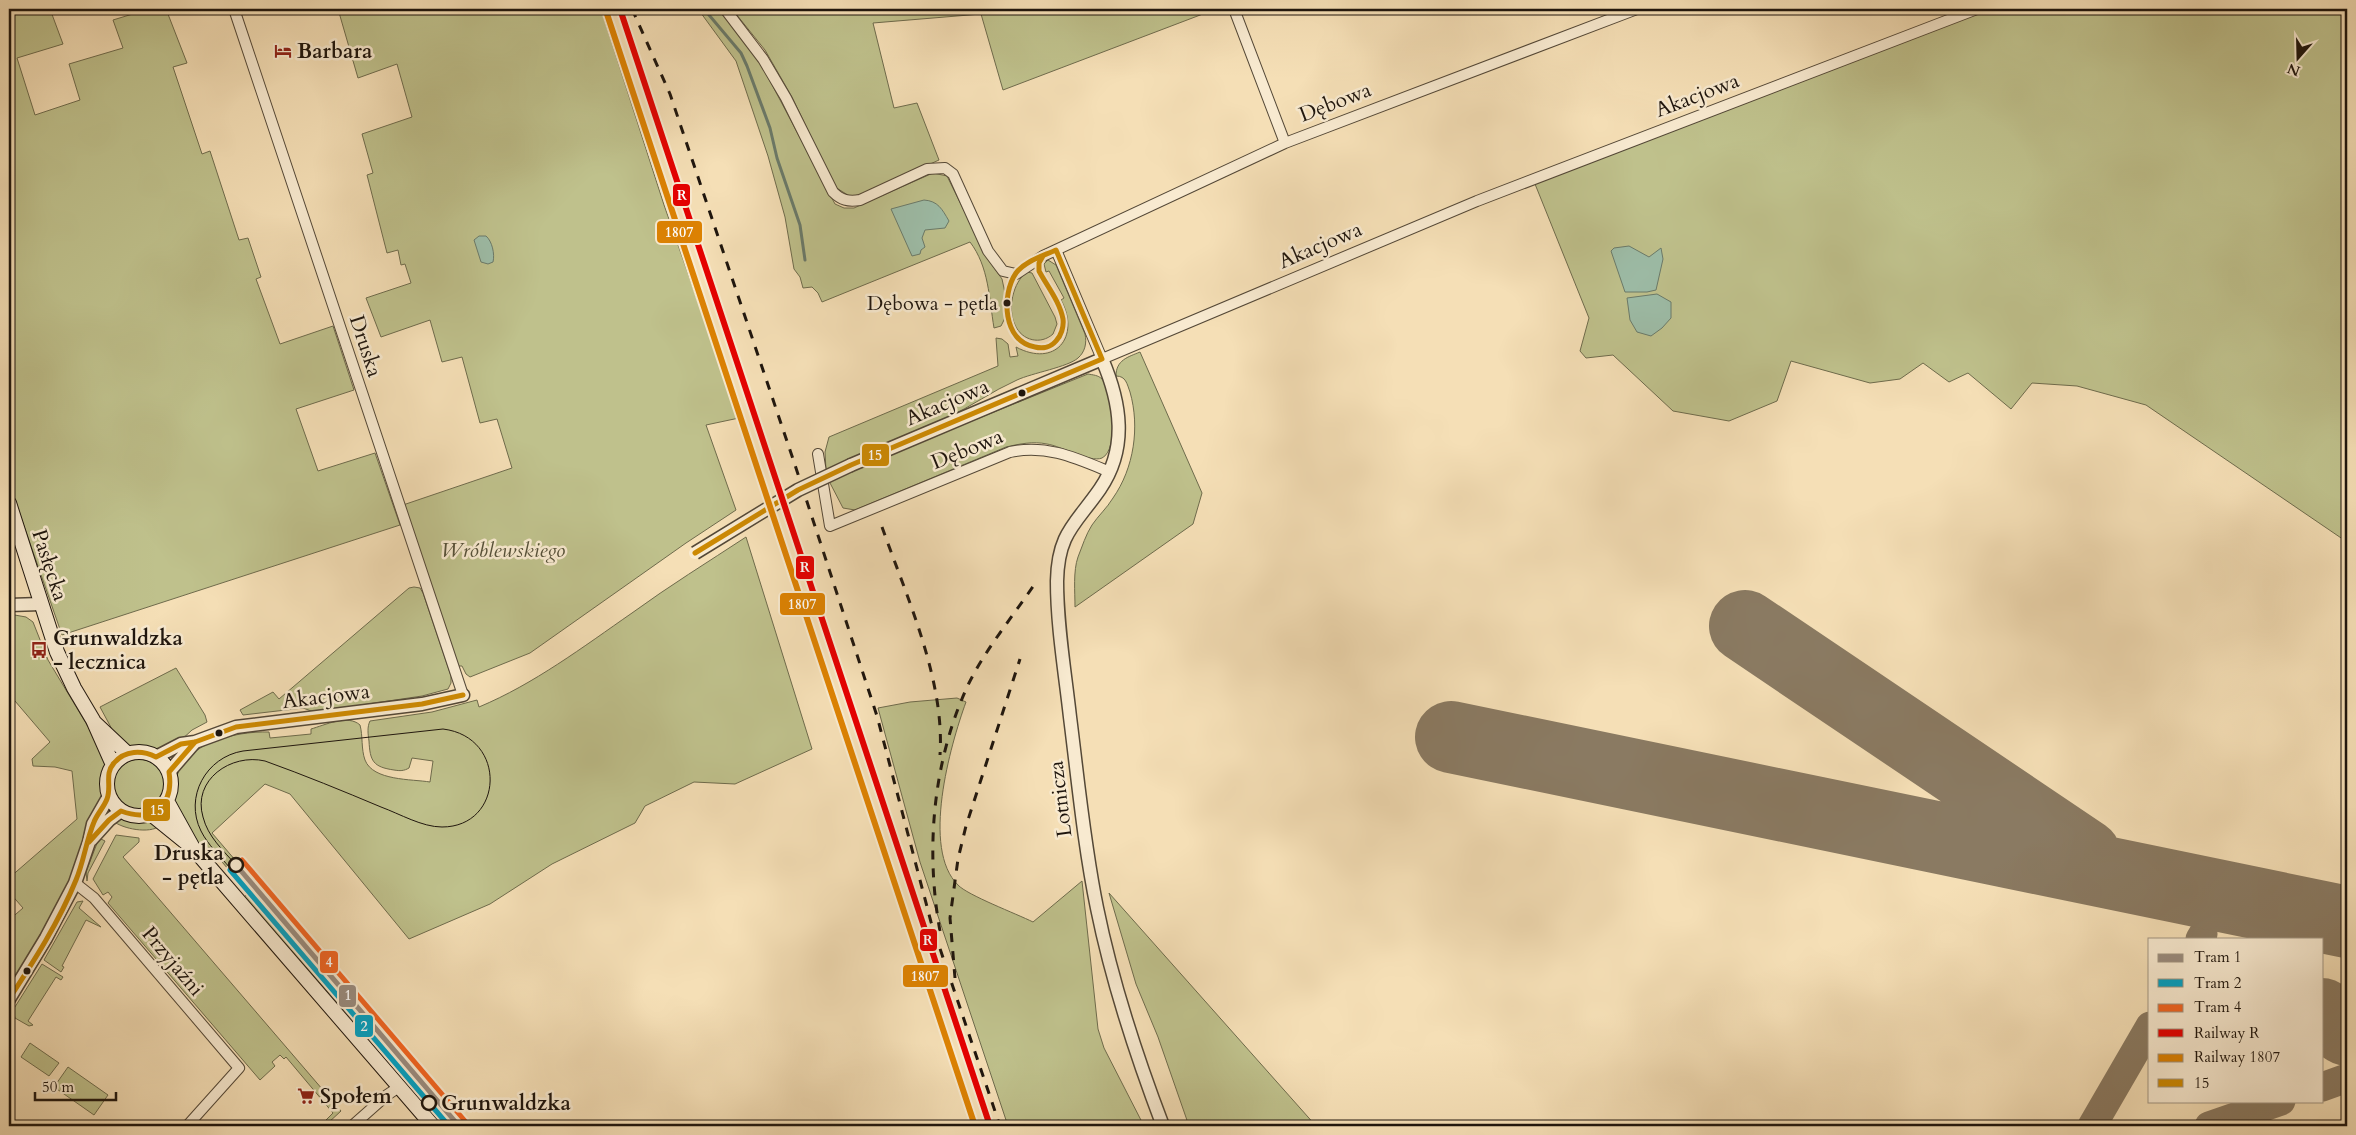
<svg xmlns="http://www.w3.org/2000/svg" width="2356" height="1135" font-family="Cardo,serif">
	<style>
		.green { fill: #bfc18c; stroke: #6e6b4c }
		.water { fill: #9dbda8; stroke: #6a7a6a }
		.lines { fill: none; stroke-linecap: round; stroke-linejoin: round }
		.stream { stroke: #6a7a6a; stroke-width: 3 }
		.taxiway { stroke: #8a7a62; stroke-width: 29 }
		.runway { stroke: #8a7a62; stroke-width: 72 }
		.minor-casing { stroke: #544837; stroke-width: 12 }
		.tertiary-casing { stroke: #544837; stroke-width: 15 }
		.secondary-casing { stroke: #1e150d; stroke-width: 16 }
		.minor { stroke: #f8ead0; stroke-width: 10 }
		.tertiary { stroke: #f8ead0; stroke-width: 12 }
		.secondary { stroke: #f8ead0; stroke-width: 14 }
		.tram { stroke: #1e150d; stroke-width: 1 }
		.rail { stroke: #1e150d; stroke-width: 3; stroke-dasharray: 9 9; stroke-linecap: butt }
		.tertiary-bridge-casing { stroke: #544837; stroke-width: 15; stroke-linecap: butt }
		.tertiary-bridge { stroke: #f8ead0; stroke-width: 12 }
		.bus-1-casing { stroke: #f8ead0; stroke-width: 9 }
		.bus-1 { stroke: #cc8903; stroke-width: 5 }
		.rail-1-casing { stroke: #f8ead0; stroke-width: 10 }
		.rail-2-casing { stroke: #f8ead0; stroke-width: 10 }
		.rail-1 { stroke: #e50000; stroke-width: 6 }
		.rail-2 { stroke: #dd8202; stroke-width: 6 }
		.tram-1-casing { stroke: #f8ead0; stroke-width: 9 }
		.tram-2-casing { stroke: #f8ead0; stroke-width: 9 }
		.tram-3-casing { stroke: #f8ead0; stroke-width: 9 }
		.tram-1 { stroke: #9a8c7f; stroke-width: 5 }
		.tram-2 { stroke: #02a2c4; stroke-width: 5 }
		.tram-3 { stroke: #f26522; stroke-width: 5 }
		.bus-dot { fill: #1e150d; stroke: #f8ead0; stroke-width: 2 }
		.stop-dot { fill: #f8ead0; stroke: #1e150d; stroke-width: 2.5 }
		.labels { text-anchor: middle; stroke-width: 5; stroke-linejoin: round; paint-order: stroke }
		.bus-label { font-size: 20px; fill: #1e150d; stroke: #f8ead0; text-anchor: end }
		.poi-label { font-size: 21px; font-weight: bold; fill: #1e150d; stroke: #f8ead0; text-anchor: start }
		.street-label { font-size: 21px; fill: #1e150d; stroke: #f8ead0 }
		.park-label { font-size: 21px; font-style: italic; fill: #565139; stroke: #f8ead0 }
		.stop-label { font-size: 21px; font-weight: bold; fill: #1e150d; stroke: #f8ead0; text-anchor: end }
		.line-badge { stroke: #f8ead0; stroke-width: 2 }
		.badge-label { font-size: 14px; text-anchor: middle; font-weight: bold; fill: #fff }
	</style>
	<rect width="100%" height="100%" fill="#f5dfb6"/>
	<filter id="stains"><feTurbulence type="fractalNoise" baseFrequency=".004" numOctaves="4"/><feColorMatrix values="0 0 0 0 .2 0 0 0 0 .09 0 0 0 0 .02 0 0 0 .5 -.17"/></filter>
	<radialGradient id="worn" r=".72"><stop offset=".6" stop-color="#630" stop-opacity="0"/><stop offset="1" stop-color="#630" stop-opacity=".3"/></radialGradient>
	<path class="green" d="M 9,9 L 50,9 L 63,44 L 17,58 L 35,115 L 80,100 L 69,64 L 123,48 L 113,20 L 149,9 L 166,9 L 187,63 L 173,67 L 202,154 L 210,151 L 239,240 L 248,238 L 261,277 L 256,279 L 280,344 L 333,326 L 354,390 L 296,409 L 318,471 L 375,453 L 400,525 L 62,635 L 9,483 Z
		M 338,9 L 601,9 L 664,205 L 739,418 L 706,425 L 736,510 L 686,543 L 530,653 L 470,677 L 466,674 L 462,666 L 457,666 L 403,505 L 512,468 L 497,419 L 480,423 L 462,357 L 442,362 L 430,320 L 381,337 L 366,298 L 411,283 L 405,264 L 401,265 L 398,250 L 387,253 L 367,175 L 373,173 L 362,134 L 412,117 L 397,64 L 358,78 Z
		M 698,9 L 719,9 L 760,62 L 835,204 L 844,208 L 854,208 L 933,173 L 947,176 L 988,259 L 1002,279 L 1005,293 L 1005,318 L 1001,326 L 994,328 C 989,298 989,267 970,242 L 822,302 L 818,293 L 812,287 L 803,288 L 800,277 L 794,269 L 785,217 L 768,156 L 736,61 Z
		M 732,9 L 1216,9 L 1003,90 L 981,14 L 873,23 L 894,108 L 917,103 L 939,160 L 868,192 L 851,197 L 835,187 L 792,97 L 765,50 Z
		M 1990,9 L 2347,9 L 2347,542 L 2146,405 L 2077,386 L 2032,383 L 2011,409 L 1968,373 L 1949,382 L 1923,363 L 1900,379 L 1870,383 L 1791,361 L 1777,401 L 1729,421 L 1673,411 L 1613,355 L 1586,358 L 1580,351 L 1589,318 L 1535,184 Z
		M 1048,260 L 1056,265 L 1085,334 C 1087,343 1085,352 1078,358 C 1068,367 1032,373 1017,380 C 992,391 971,407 946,418 C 906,436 866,452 826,470 L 825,452 L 829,437 L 998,366 L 996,338 L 1002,339 L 1008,344 L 1010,357 L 1018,356 L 1016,347 C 1055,368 1081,337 1061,300 L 1064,298 L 1049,271 L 1046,272 L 1044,264 Z
		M 1027,272 L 1032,273 L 1055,317 L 1057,324 L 1053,334 C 1041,345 1022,341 1015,325 C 1007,309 1013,282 1027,272 Z
		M 1140,352 L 1202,493 L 1193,524 L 1075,607 C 1075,592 1073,571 1078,557 C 1082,547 1086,534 1092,525 C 1098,516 1107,508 1113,498 C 1134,468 1140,427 1130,392 C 1127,384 1126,376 1116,376 C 1116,360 1128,357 1140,352 Z
		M 1088,374 C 1093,375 1098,375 1102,379 C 1114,391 1119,450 1102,458 C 1090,463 1061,446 1047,444 C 1033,441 1019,444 1006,447 L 855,510 L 843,508 L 829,481 L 853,469 Z
		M 746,537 L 812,749 L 735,784 L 694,782 L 645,806 L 635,823 L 552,864 L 490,904 L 409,939 L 290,794 L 265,784 L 212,833 L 463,1126 L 445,1126 L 435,1114 L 437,1111 L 414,1085 L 412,1087 L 244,897 L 249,893 L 209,847 L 204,851 C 194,839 177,816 173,801 C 172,797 175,791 175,786 C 178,744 234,731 269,732 L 270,738 L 311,734 L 311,729 C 325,725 348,714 360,725 C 363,736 361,749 365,760 C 373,781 412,779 430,782 L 433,761 L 412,758 L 409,768 C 404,771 400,771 394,770 C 373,767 370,761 369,741 C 368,734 367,727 370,721 L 432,712 L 477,700 L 479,707 C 534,684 583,647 632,613 C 669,586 708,562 746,537 Z
		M 414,587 L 420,588 L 423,593 L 451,676 L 451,683 L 448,689 L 422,696 L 314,712 L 303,708 L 243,715 L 240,710 L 273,692 L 279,699 L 409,588 Z
		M 9,614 L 26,617 L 33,622 L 48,660 L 102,750 L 106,763 L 103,777 L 102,798 L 73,874 L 36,945 L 9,988 L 9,928 L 13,925 L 9,920 L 23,908 L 9,892 L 9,878 L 77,819 L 72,771 L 55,767 L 33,766 L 32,759 L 50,742 L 9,694 Z
		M 176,668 L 205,715 L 207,722 L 192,730 L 179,742 L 156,751 L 130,747 L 114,733 L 100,707 Z
		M 957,698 L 966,702 C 950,746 921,849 958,885 C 967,895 1017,914 1033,922 L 1082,881 L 1098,1029 L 1104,1048 L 1144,1126 L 1008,1126 L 920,862 L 878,708 L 910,702 Z
		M114 784a25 25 0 1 1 50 0a25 25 0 1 1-50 0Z
		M 121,819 L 151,821 L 160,826 C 149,834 123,829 113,821 Z
		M 116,835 L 139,838 L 139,842 L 123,857 L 341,1111 L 328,1123 L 326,1120 L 333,1113 L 286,1057 L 284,1059 L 280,1055 L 272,1062 L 275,1066 L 260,1080 L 108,903 L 112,897 L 108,892 L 103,895 L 93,879 Z
		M 99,838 L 105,841 L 88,873 L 87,881 L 86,872 Z
		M 1109,893 L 1316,1126 L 1189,1126 L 1158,1037 L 1136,984 Z
		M 83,901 L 79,908 L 101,927 L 86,920 L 62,966 L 64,967 L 61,972 L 44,960 L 77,902 Z
		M 42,964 L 63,977 L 61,980 L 56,977 L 28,1021 L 33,1025 L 29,1026 L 15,1018 L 13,1010 Z
		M 30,1043 L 59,1063 L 49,1076 L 21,1057 Z
		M 68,1067 L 108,1095 L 94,1115 L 54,1087 Z"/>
	<path class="water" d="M 924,200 C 938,201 942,209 949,221 L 945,228 L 925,230 L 922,238 L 925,247 L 921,250 L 920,254 L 912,256 L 891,209 Z
		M 479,236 L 486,236 C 492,241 495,254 493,262 L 488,264 L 481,262 L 474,240 Z
		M 1629,246 L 1649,257 L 1661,248 L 1663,259 L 1656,290 L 1647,292 L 1625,292 L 1611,251 L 1614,248 Z
		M 1657,294 L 1671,302 L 1671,318 L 1662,328 L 1651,336 L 1637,332 L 1630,320 L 1627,298 Z"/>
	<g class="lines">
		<path class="stream" d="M 704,9 L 741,53 L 747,66 L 770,128 L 777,158 L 800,225 L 805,260"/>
		<path class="taxiway" d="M 2200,939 L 2203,934
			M 2322,1087 L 2347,1078
			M 2092,1126 L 2150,1026
			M 2209,1126 L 2281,1101"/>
		<path class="runway" d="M 1745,626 L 2085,855
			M 1451,737 L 2347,922
			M 2322,1014 L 2347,1030"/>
		<g class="minor-casing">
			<path id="minor" d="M 234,9 L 463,695
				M 725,9 L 763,59 L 786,98 L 833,192 C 841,200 848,202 860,200 L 927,169 L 945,168 L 953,174 L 988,251 L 1003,271 L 1016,274 L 1043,256 L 1285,143 L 1637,9
				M 1234,9 L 1285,143
				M 1056,250 L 1102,359 L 1477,201 L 1977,9
				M 818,454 L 830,526 L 1010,452 C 1046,444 1076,458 1110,472
				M 75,883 L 94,898 L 239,1068 L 187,1126
				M 352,1126 L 387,1095 L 399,1087"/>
		</g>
		<g class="tertiary-casing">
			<path id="tertiary" d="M 851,465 L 1102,359 C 1121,403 1128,448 1100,489 C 1075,525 1058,533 1057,581 C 1057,626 1065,672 1070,717 C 1078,780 1084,845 1097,908 C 1112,982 1136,1055 1163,1126
				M 9,605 L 41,604
				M 156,757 L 181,744 L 195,742 L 236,727 L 422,704 L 463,695
				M 169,772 L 195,742
				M 91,840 L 109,820 L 121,811
				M 9,999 L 46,938 L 75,883 L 89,842 L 93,824 L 109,796"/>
		</g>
		<g class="secondary-casing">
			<path id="secondary" d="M 9,503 L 57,652 L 74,688 L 93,720 L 113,765
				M 94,722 L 128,754
				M107 784a32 32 0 1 1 64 0a32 32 0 1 1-64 0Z
				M 167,801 L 193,848 L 433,1126
				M 151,814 L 188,844"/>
		</g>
		<use href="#minor" class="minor"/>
		<use href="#tertiary" class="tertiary"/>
		<use href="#secondary" class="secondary"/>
		<path class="tram" d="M 230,868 C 220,856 208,845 201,831 C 184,797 206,757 243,751 L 443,729 C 508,737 504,827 442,827 C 422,827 400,814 381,807 C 343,791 304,775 265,761 C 231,753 192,780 203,817 C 208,837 223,850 236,865"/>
		<path class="rail" d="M 632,9 L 670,94 L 794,462 L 877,716 L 931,922 L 1000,1126
			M 882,527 C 907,598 945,680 940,755
			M 940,931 C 925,849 933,759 969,683 C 987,647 1014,615 1036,582
			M 955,978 L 950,918 L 958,859 L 966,826 L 1020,659
			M 974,1069 L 978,1091"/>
		<g class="tertiary-bridge-casing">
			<path id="tertiary-bridge" d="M 695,553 L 798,490 L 851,465"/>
		</g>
		<use href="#tertiary-bridge" class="tertiary-bridge"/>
		<g class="bus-1-casing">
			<path id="bus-1" d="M 695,553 L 798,490 L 851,465 L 1102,359 L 1056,250 C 1043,256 1025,261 1016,273 C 1001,295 1003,342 1035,347 C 1043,349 1051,347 1056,341 C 1061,336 1064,327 1063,319 C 1060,302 1047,286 1039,271 L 1039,263 L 1043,256
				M 89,842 L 109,820 L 121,811 C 153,823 174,805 169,772 L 195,742
				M 9,999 C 34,961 59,922 76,880 C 84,861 86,841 94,822 C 97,814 104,807 107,799 C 112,786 104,774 114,763 C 125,750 142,750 156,757 L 181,744 L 195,742 L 236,727 L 422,704 L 463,695"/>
		</g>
		<use href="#bus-1" class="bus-1"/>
		<g class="rail-1-casing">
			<path id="rail-1" d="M 620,9 L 990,1126"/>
		</g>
		<g class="rail-2-casing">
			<path id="rail-2" d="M 606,11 L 975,1126"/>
		</g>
		<use href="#rail-1" class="rail-1"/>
		<use href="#rail-2" class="rail-2"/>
		<g class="tram-1-casing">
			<path id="tram-1" d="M 236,865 L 459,1126"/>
		</g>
		<g class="tram-2-casing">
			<path id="tram-2" d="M 230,870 L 449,1126"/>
		</g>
		<g class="tram-3-casing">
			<path id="tram-3" d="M 242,860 L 465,1121"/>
		</g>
		<use href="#tram-1" class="tram-1"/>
		<use href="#tram-2" class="tram-2"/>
		<use href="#tram-3" class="tram-3"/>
	</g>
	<defs>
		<g id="hotel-bare" transform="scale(1.35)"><path d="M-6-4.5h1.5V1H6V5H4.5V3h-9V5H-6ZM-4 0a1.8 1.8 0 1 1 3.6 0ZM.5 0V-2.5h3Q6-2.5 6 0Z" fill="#8f2418" stroke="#f8ead0" stroke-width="2.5" paint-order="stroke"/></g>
		<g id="bus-bare" transform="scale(1.35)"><path d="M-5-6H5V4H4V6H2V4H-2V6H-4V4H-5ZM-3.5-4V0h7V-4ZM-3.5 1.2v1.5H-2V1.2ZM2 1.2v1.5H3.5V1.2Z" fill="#8f2418" stroke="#f8ead0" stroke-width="2.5" paint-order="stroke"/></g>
		<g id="supermarket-bare" transform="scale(1.35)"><path d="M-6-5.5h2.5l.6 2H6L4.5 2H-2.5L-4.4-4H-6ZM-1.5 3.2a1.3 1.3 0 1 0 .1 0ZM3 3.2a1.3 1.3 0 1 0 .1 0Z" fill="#8f2418" stroke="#f8ead0" stroke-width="2.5" paint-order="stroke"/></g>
	</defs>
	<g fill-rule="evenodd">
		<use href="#hotel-bare" x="283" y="51"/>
		<use href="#bus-bare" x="39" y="650"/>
		<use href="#supermarket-bare" x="306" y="1096"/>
	</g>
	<g class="bus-dot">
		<circle cx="1007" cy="303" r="4.5"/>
		<circle cx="1022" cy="393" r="4.5"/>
		<circle cx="219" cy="733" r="4.5"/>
		<circle cx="27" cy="971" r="4.5"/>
	</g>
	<g class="stop-dot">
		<circle cx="236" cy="865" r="7"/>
		<circle cx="429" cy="1103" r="7"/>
	</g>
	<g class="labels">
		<g class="bus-label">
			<text x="998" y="310">Dębowa - pętla</text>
		</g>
		<g class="poi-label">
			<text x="297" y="58">Barbara</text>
			<text x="53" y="645">Grunwaldzka<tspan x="53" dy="24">- lecznica</tspan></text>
			<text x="320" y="1103">Społem</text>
		</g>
		<g class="street-label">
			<text transform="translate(1697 95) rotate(-21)" y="7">Akacjowa</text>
			<text transform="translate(1335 102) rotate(-21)" y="7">Dębowa</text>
			<text transform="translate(1320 245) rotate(-23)" y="7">Akacjowa</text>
			<text transform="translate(366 346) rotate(72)" y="7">Druska</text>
			<text transform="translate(947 402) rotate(-23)" y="7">Akacjowa</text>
			<text transform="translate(967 449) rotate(-22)" y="7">Dębowa</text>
			<text transform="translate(50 565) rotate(72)" y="7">Pasłęcka</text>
			<text transform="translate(326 696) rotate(-7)" y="7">Akacjowa</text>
			<text transform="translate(1060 799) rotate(-97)" y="7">Lotnicza</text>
			<text transform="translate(173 961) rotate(50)" y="7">Przyjaźni</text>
		</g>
		<g class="park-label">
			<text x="503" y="557">Wróblewskiego</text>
		</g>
		<g class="stop-label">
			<text x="224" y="860">Druska<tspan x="224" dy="24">- pętla</tspan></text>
			<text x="441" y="1110" text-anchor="start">Grunwaldzka</text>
		</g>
	</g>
	<g class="line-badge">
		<rect x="672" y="183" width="19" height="24" rx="5" fill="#e50000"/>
		<rect x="656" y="220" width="47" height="24" rx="5" fill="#dd8202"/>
		<rect x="861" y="443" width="29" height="24" rx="5" fill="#cc8903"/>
		<rect x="795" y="555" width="20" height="25" rx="5" fill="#e50000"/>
		<rect x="779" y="592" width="47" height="24" rx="5" fill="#dd8202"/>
		<rect x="142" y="798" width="29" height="24" rx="5" fill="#cc8903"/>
		<rect x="919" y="928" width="19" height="24" rx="5" fill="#e50000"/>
		<rect x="319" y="950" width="20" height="24" rx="5" fill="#f26522"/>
		<rect x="902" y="964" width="47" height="24" rx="5" fill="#dd8202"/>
		<rect x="338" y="984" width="19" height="24" rx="5" fill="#9a8c7f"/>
		<rect x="354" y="1014" width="20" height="24" rx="5" fill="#02a2c4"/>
	</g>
	<g class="badge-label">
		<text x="682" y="200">R</text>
		<text x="679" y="237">1807</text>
		<text x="875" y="460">15</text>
		<text x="805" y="572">R</text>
		<text x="802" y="609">1807</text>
		<text x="157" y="815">15</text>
		<text x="928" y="945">R</text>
		<text x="329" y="967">4</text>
		<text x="925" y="981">1807</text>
		<text x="348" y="1000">1</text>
		<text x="364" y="1031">2</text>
	</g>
	<rect width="2356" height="1135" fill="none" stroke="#f5dfb6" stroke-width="30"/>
	<rect x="10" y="10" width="2336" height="1115" fill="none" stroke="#1e150d" stroke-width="2.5"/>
	<rect x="15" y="15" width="2326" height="1105" fill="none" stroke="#1e150d"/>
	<rect x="2148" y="938" width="175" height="165" fill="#f8ead0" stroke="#a19582"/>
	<rect x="2158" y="954" width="25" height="8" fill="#9a8c7f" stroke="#a19582"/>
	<text x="2194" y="962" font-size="15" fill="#1e150d">Tram 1</text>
	<rect x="2158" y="979" width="25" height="8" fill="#02a2c4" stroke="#a19582"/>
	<text x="2194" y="988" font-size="15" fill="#1e150d">Tram 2</text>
	<rect x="2158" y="1004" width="25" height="8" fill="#f26522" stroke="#a19582"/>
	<text x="2194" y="1012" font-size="15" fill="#1e150d">Tram 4</text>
	<rect x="2158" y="1029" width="25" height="8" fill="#e50000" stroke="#a19582"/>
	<text x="2194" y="1038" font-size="15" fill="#1e150d">Railway R</text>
	<rect x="2158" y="1054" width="25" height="8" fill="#dd8202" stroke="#a19582"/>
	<text x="2194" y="1062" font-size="15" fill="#1e150d">Railway 1807</text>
	<rect x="2158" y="1079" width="25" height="8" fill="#cc8903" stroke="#a19582"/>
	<text x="2194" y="1088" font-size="15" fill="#1e150d">15</text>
	<g transform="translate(2298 58) rotate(200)" stroke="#f8ead0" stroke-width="4" paint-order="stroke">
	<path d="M0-4L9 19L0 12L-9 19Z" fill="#1e150d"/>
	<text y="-8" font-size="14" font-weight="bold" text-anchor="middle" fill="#1e150d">N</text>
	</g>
	<path d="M35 1092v8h81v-8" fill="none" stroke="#1e150d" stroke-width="2.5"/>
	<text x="42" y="1092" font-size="15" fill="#1e150d" stroke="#f8ead0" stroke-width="4" paint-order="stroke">50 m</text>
	<rect width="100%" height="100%" filter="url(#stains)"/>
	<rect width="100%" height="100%" fill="url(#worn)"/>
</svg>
